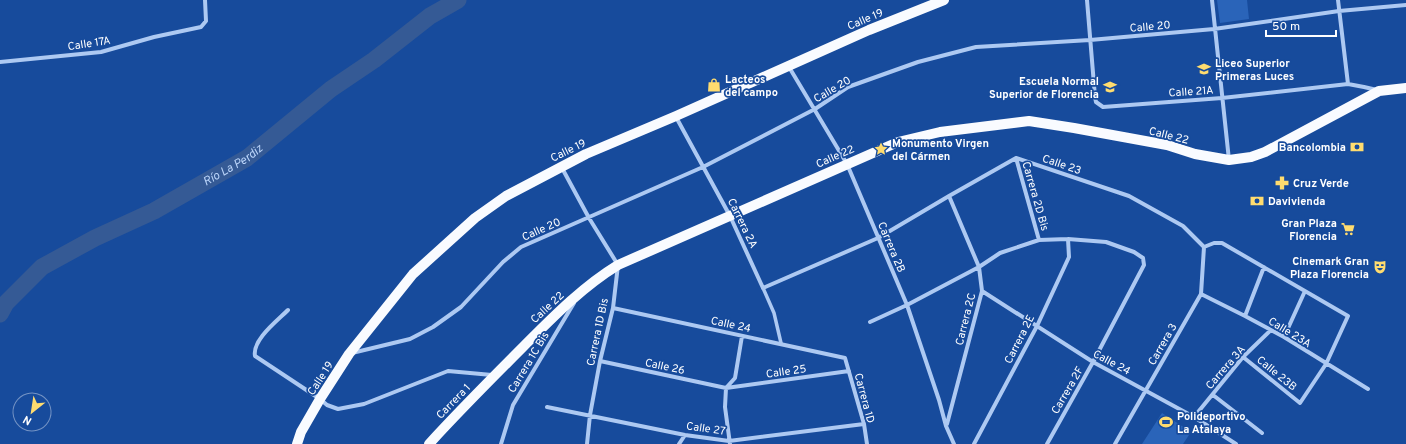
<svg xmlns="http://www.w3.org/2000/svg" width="1406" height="444" font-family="Overpass,sans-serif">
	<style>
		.green { fill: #2a64b9 }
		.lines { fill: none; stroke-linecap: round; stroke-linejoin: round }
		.river { stroke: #355a95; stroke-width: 17 }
		.pedestrian { stroke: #adc9f2; stroke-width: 3.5 }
		.minor { stroke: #adc9f2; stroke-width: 4 }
		.primary { stroke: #f9fbff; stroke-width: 10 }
		.labels { text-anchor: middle; stroke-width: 3.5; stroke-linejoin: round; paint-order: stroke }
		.street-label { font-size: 11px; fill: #fff; stroke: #174b9c }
		.poi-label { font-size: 11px; font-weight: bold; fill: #fff; stroke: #174b9c; text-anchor: start }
		.water-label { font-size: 12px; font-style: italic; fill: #bad4f9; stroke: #174b9c }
	</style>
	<rect width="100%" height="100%" fill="#174b9c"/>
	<path class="green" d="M 1217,0 L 1247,0 L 1249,19 L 1220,23 Z
		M 1162,413 L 1191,432 L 1183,444 L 1142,444 Z"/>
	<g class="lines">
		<path class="river" id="s1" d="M 0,314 L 6,303 L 42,267 L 95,238 L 154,211 L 247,158 L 331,89 L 374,60 L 430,16 L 458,0"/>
		<path class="pedestrian" d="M 763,288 L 774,313 L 781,343"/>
		<path class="minor" d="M 1087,0 L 1095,97 L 1096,102 L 1103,107 L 1222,98 L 1348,84 L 1364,87 L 1377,90
			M 1212,0 L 1229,160
			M 1338,0 L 1348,84
			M 0,62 L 101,52 L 154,37 L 201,27 L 206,21 L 205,0
			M 789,67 L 847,164 L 907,305 L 939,400 L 946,426 L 954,444
			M 676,117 L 730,216 L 763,288 L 878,238 L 949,196 L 1016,158 L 1129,196 L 1183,226 L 1204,247
			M 1016,158 L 1039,240
			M 562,168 L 589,218 L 618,265 L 613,308 L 600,361 L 590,415 L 587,444
			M 1204,247 L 1214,243 L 1222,243 L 1348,316 L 1326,364 L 1300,403 L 1243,357
			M 982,291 L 1093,362 L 1194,417 L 1236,444
			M 1201,294 L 1245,316 L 1284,337 L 1368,389
			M 613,308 L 845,358 L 864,424 L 867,444
			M 288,310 C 277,321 252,340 255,356 L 320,399 L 327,405 L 338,409 L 364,404 L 448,371 L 492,375
			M 1245,316 L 1264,267
			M 870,322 L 907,305 L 979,267 L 1000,253 L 1039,240 L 1068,239 L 1106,242 L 1134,252 L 1143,258 L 1144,265 L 1093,362 L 1047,444
			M 1284,337 L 1305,291
			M 352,353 L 410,339 L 433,327 L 461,307 L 503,262 L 521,247 L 703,167 L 815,109 L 848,87 L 918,62 L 976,47 L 1090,40 L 1214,29 L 1339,11 L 1406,5
			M 600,361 L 726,388 L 849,371
			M 1213,395 L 1262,433
			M 547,407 L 685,435 L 729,441 L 864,424
			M 1194,417 L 1243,357 L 1271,330
			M 947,424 L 982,291 L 979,267 L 949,196
			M 501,444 L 513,405 L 574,303
			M 679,444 L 685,435
			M 730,444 L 725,407 L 726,388 L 735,378 L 742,336
			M 974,444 L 1037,326 L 1069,257 L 1068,239
			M 1115,444 L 1201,294 L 1204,247"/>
		<path class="primary" d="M 297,444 L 301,432 L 320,399 L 349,354 L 413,274 L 475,218 L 506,196 L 586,154 L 676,116 L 869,30 L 944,0
			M 429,444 C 459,411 491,379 523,347 C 552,318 582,287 618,265 L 898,142 L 940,132 L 1029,121 L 1074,128 L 1167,145 L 1195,154 L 1229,160 L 1251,157 L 1265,152 L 1379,91 L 1406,88"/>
	</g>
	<defs>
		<g id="school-bare" transform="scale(1.08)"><path d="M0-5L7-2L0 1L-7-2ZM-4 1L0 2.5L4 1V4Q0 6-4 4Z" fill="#ffdc6f" stroke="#174b9c" stroke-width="2.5" paint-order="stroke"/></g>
		<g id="shop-bare" transform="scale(1.08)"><path d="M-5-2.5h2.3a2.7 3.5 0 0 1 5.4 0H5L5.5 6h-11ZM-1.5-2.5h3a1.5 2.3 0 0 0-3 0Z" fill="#ffdc6f" stroke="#174b9c" stroke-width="2.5" paint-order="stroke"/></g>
		<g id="bank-bare" transform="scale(1.08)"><path d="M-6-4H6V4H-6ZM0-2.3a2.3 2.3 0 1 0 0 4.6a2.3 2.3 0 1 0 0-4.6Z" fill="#ffdc6f" stroke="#174b9c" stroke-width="2.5" paint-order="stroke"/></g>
		<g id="sight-bare" transform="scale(1.08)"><path d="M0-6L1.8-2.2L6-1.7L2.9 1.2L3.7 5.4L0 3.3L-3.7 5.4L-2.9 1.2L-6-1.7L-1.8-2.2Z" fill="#ffdc6f" stroke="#174b9c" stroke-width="2.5" paint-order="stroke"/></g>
		<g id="pharmacy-bare" transform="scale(1.08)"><path d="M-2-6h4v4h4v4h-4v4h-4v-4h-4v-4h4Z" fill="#ffdc6f" stroke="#174b9c" stroke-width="2.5" paint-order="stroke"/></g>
		<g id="supermarket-bare" transform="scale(1.08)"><path d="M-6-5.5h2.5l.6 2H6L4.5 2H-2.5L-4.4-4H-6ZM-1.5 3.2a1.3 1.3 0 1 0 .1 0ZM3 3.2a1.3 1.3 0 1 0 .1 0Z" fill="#ffdc6f" stroke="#174b9c" stroke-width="2.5" paint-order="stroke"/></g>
		<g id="theatre-bare" transform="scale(1.08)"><path d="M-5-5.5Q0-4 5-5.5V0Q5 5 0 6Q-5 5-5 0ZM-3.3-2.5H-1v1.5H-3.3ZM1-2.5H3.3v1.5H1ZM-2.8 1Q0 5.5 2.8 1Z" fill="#ffdc6f" stroke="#174b9c" stroke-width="2.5" paint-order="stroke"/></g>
		<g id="stadium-bare" transform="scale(1.08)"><path d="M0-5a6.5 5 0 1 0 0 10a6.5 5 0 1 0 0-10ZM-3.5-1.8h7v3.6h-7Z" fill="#ffdc6f" stroke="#174b9c" stroke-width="2.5" paint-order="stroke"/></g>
	</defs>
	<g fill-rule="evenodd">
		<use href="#school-bare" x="1204" y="69"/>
		<use href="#shop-bare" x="714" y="85"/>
		<use href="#school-bare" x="1110" y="87"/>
		<use href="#bank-bare" x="1357" y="147"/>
		<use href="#sight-bare" x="881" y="149"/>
		<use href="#pharmacy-bare" x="1282" y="183"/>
		<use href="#bank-bare" x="1257" y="201"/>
		<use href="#supermarket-bare" x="1348" y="229"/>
		<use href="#theatre-bare" x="1380" y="267"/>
		<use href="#stadium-bare" x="1166" y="422"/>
	</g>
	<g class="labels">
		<g class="street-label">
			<text transform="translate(865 19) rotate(-23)" y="4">Calle 19</text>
			<text transform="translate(1150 26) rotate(-5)" y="4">Calle 20</text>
			<text transform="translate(89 43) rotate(-9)" y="4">Calle 17A</text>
			<text transform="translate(832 89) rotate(-30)" y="4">Calle 20</text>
			<text transform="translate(1191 91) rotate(-4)" y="4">Calle 21A</text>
			<text transform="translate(1169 135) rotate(14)" y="4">Calle 22</text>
			<text transform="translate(568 150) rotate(-26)" y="4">Calle 19</text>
			<text transform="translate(835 156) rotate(-24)" y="4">Calle 22</text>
			<text transform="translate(1062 164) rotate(19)" y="4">Calle 23</text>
			<text transform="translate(1036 196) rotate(74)" y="4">Carrera 2D Bis</text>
			<text transform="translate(743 223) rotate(64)" y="4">Carrera 2A</text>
			<text transform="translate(541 229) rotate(-24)" y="4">Calle 20</text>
			<text transform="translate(892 247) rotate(67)" y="4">Carrera 2B</text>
			<text transform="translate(547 307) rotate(-43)" y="4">Calle 22</text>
			<text transform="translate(965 319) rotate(-76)" y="4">Carrera 2C</text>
			<text transform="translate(731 324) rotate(12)" y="4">Calle 24</text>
			<text transform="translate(597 332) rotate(-78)" y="4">Carrera 1D Bis</text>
			<text transform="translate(1290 332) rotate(31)" y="4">Calle 23A</text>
			<text transform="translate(1019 339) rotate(-63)" y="4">Carrera 2E</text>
			<text transform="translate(1162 344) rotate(-60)" y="4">Carrera 3</text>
			<text transform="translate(528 362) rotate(-59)" y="4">Carrera 1C Bis</text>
			<text transform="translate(1112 362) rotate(28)" y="4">Calle 24</text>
			<text transform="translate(665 366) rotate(12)" y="4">Calle 26</text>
			<text transform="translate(1225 367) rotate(-49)" y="4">Carrera 3A</text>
			<text transform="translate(786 371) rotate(-8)" y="4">Calle 25</text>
			<text transform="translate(1277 373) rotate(39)" y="4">Calle 23B</text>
			<text transform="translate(320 378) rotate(-57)" y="4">Calle 19</text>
			<text transform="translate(1067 390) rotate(-60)" y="4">Carrera 2F</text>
			<text transform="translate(865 398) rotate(75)" y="4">Carrera 1D</text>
			<text transform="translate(453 401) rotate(-46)" y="4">Carrera 1</text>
			<text transform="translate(706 428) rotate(8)" y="4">Calle 27</text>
		</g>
		<g class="poi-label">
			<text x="1215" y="67">Liceo Superior<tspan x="1215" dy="13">Primeras Luces</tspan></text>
			<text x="725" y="83">Lacteos<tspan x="725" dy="13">del campo</tspan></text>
			<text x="1099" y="85" text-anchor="end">Escuela Normal<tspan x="1099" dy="13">Superior de Florencia</tspan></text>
			<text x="892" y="147">Monumento Virgen<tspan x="892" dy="13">del Cármen</tspan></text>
			<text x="1346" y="151" text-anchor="end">Bancolombia</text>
			<text x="1293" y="187">Cruz Verde</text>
			<text x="1268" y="205">Davivienda</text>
			<text x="1337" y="227" text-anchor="end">Gran Plaza<tspan x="1337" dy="13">Florencia</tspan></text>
			<text x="1369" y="265" text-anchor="end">Cinemark Gran<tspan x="1369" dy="13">Plaza Florencia</tspan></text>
			<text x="1177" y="420">Polideportivo<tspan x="1177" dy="13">La Atalaya</tspan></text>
		</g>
		<g class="water-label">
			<text dy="4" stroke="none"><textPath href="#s1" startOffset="280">Río La Perdiz</textPath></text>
		</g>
	</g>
	<g transform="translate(32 412) rotate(210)"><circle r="19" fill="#174b9c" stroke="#7493c4"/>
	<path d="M0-3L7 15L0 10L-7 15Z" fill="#ffdc6f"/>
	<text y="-6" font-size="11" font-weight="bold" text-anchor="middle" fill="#ffffff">N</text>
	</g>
	<path d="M1266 30v6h70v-6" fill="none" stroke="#ffffff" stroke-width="2"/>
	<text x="1272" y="30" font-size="12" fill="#ffffff" stroke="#174b9c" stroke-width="3" paint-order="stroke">50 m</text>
</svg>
